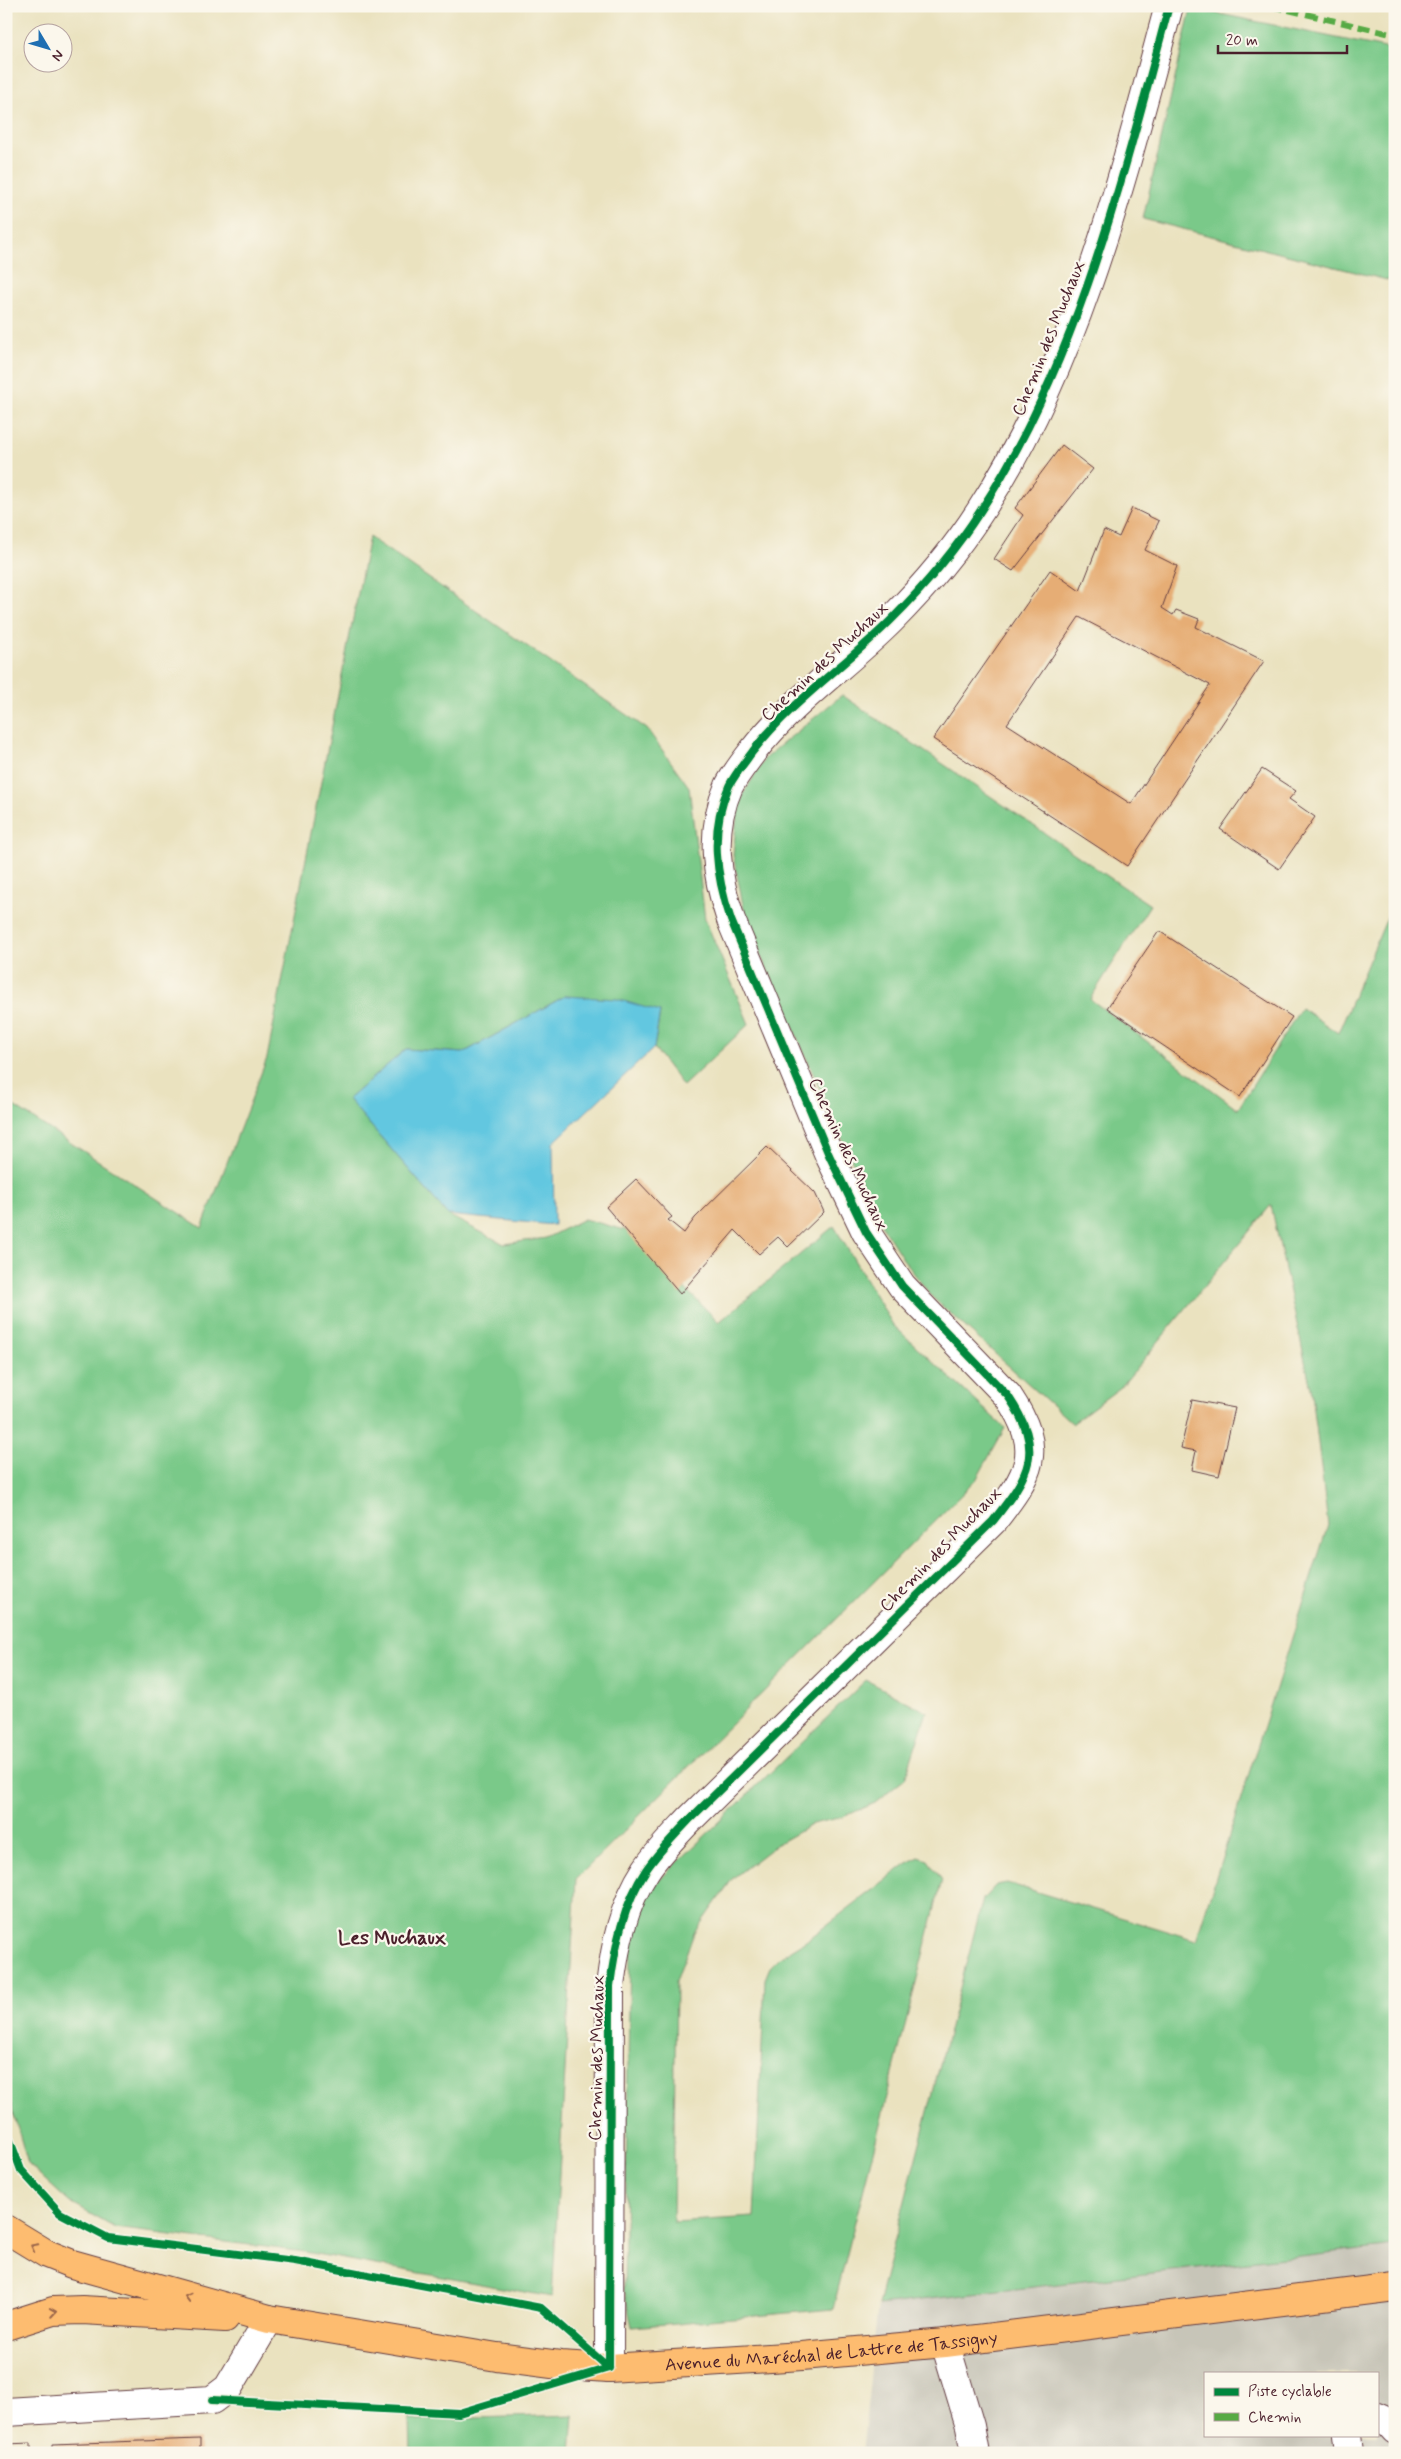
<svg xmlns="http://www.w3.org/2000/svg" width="1401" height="2459" font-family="Mynerve,sans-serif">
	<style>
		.industrial { fill: #c7c5b8; fill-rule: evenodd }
		.green { fill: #7ac989; stroke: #62745a }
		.water { fill: #62c7e0; stroke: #567386 }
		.building { fill: #e6ad74; fill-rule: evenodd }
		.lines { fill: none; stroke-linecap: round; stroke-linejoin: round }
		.minor-casing { stroke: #623c41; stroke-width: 30 }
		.major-casing { stroke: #623c41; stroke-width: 30 }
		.minor { stroke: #fff; stroke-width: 28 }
		.major { stroke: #fdbc70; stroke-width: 28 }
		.quiet { stroke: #57aa44; stroke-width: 6; stroke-dasharray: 12 6; stroke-linecap: butt }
		.cycleway-casing { stroke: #fbf7ec; stroke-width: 11 }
		.cycleway { stroke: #00873e; stroke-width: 8 }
		.oneway { stroke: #9b664a }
		.labels { text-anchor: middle; stroke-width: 4.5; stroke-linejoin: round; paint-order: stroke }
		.street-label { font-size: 18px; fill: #4a1f2b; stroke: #fbf7ec }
		.quarter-label { font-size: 20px; font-weight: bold; fill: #4a1f2b; stroke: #fbf7ec }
	</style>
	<rect width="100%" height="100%" fill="#fbf7ec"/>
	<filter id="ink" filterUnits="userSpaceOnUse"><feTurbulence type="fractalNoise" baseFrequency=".02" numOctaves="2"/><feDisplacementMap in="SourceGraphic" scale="10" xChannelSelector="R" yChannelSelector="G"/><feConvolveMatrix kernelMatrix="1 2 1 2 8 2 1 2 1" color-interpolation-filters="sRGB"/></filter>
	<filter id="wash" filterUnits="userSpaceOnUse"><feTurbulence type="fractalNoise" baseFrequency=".0096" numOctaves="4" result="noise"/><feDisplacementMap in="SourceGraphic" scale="20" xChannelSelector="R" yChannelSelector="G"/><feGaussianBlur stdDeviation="1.12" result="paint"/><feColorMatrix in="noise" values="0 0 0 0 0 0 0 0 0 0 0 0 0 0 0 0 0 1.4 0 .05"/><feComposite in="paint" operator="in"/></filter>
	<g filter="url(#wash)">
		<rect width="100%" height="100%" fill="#eae2bf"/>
		<path class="industrial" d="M 1395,2245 L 1395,2453 L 862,2453 L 878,2305 ZM 1205,2373 L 1377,2373 L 1377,2435 L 1205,2435 Z"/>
		<path class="green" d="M 1191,8 L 1395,50 L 1395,282 L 1143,219 Z
			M 369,537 L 647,729 L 689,787 L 705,919 L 749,1024 L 683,1086 L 654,1048 L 660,1012 L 565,996 L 463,1053 L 406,1049 L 348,1099 L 448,1215 L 504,1244 L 546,1238 L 584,1219 L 625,1230 L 719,1322 L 834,1226 L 893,1325 L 1005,1428 L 976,1480 L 576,1879 L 552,2297 L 305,2252 L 115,2228 L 69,2202 L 28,2164 L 6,2088 L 6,1101 L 202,1228 L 267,1058 Z
			M 842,695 L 1150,905 L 1090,999 L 1238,1109 L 1301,1008 L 1338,1033 L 1395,899 L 1395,2245 L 878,2305 L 983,1899 L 996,1885 L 1007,1883 L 1196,1940 L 1328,1525 L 1312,1393 L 1271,1205 L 1121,1387 L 1072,1423 L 932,1297 L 903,1259 L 879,1221 L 747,925 L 733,855 L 738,803 L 765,758 Z
			M 866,1680 L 927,1712 L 905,1779 L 875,1803 L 843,1817 L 812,1824 L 777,1844 L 733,1878 L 694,1933 L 676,1981 L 673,2222 L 754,2217 L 765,1979 L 770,1967 L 780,1957 L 806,1941 L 906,1864 L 919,1857 L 928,1860 L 942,1880 L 833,2309 L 632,2327 L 624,2290 L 630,1952 L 648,1891 Z
			M 574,2415 L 571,2453 L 410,2453 L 409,2420 Z"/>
		<path class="water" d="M 565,996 L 617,999 L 660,1012 L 654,1048 L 553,1143 L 554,1225 L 448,1215 L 348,1099 L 406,1049 L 463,1053 Z"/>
		<g id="blocks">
			<path class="building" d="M 1062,445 L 1093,469 L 1013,571 L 994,559 L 1023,515 L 1015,508 Z
				M 1132,508 L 1159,521 L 1145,550 L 1177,566 L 1162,608 L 1173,615 L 1176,610 L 1199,619 L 1196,627 L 1264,661 L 1127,866 L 933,739 L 1050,570 L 1080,591 L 1104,530 L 1119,537 ZM 1079,617 L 1210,685 L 1131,804 L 1007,724 Z
				M 1262,769 L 1296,791 L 1289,799 L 1315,817 L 1279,869 L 1220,829 Z
				M 1159,931 L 1292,1017 L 1240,1097 L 1107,1008 Z
				M 767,1147 L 815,1193 L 824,1212 L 788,1247 L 778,1237 L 759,1254 L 735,1230 L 680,1294 L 606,1207 L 636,1179 L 672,1217 L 668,1220 L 684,1233 L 695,1218 Z
				M 1192,1400 L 1235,1408 L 1219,1476 L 1192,1470 L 1196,1451 L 1181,1448 Z
				M 200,2439 L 200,2453 L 52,2453 L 52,2444 Z
				M 31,2443 L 31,2453 L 6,2453 L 6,2444 Z"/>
		</g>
	</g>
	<g filter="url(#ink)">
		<use href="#blocks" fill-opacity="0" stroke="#623c41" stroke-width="1"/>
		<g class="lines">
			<g class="minor-casing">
				<path id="minor" d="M 945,2343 L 970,2426 L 975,2453
					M 609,2368 L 610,1986 C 615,1946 623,1905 646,1870 C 658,1852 674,1836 689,1820 L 993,1521 C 1030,1474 1045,1451 1008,1396 L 902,1286 L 866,1232 L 829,1155 L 731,920 C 716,876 709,831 729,786 C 735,774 745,762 753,751 C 792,701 846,665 891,620 C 924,587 956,549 981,510 C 1078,361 1123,176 1169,6
					M 6,2412 L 212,2400 L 228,2388 L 269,2319
					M 1377,2416 L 1386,2420 L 1395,2430
					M 1347,2435 L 1349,2453"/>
			</g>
			<g class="major-casing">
				<g id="major">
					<path id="s1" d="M 6,2229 L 47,2254 L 72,2264 L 269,2319 L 497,2357 L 560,2365 L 609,2368 L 802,2356 L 945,2343 L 1395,2287"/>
					<path d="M 6,2326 L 53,2311 L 82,2310 L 225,2318"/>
				</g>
			</g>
			<use href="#minor" class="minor"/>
			<use href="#major" class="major"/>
			<path class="quiet" d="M 1271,6 L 1395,35"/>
			<g class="cycleway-casing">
				<path id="cycleway" d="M 6,2130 L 21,2170 L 60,2213 L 108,2238 L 295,2261 L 541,2308 L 609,2368
					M 609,2368 L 610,1986 C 615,1946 623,1905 646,1870 C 658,1852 674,1836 689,1820 L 993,1521 C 1030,1474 1045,1451 1008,1396 L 902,1286 L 866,1232 L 829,1155 L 731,920 C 716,876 709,831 729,786 C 735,774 745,762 753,751 C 792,701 846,665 891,620 C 924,587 956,549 981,510 C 1078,361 1123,176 1169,6
					M 212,2400 L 459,2413 L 609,2368"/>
			</g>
			<use href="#cycleway" class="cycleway"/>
		</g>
		<defs><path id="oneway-chevron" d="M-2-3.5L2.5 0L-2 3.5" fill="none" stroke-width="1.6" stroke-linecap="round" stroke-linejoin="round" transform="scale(1.25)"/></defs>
		<g class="oneway">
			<use href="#oneway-chevron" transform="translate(34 2247) rotate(-152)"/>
			<use href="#oneway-chevron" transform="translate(188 2297) rotate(-165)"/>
			<use href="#oneway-chevron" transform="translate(53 2312) rotate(-9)"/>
		</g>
	</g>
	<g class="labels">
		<g class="street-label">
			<text transform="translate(1048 338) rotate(-68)" y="6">Chemin des Muchaux</text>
			<text transform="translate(824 661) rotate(-43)" y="6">Chemin des Muchaux</text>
			<text transform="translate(849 1154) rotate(65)" y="6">Chemin des Muchaux</text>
			<text transform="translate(940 1549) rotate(-46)" y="6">Chemin des Muchaux</text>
			<text transform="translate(596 2058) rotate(-89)" y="6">Chemin des Muchaux</text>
			<text dy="6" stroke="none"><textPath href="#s1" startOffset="846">Avenue du Maréchal de Lattre de Tassigny</textPath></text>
		</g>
		<g class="quarter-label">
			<text x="392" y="1944">Les Muchaux</text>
		</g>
	</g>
	<rect width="1401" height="2459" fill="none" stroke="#fbf7ec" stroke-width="25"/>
	<rect x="1204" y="2372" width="175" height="65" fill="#fbf7ec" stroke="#b4a19f"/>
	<rect x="1214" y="2388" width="25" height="8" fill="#00873e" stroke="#b4a19f"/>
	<text x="1248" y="2396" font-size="15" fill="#4a1f2b">Piste cyclable</text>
	<rect x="1214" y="2413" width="25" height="8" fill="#57aa44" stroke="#b4a19f"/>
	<text x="1248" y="2422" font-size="15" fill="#4a1f2b">Chemin</text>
	<g transform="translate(48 48) rotate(128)"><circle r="24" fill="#fbf7ec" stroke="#b4a19f"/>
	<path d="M0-4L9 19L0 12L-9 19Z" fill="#1f6fb2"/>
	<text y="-8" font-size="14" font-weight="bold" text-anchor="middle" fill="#4a1f2b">N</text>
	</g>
	<path d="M1218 45v8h129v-8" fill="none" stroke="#4a1f2b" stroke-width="2.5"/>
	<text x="1226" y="45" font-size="15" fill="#4a1f2b" stroke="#fbf7ec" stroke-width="4" paint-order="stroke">20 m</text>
</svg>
